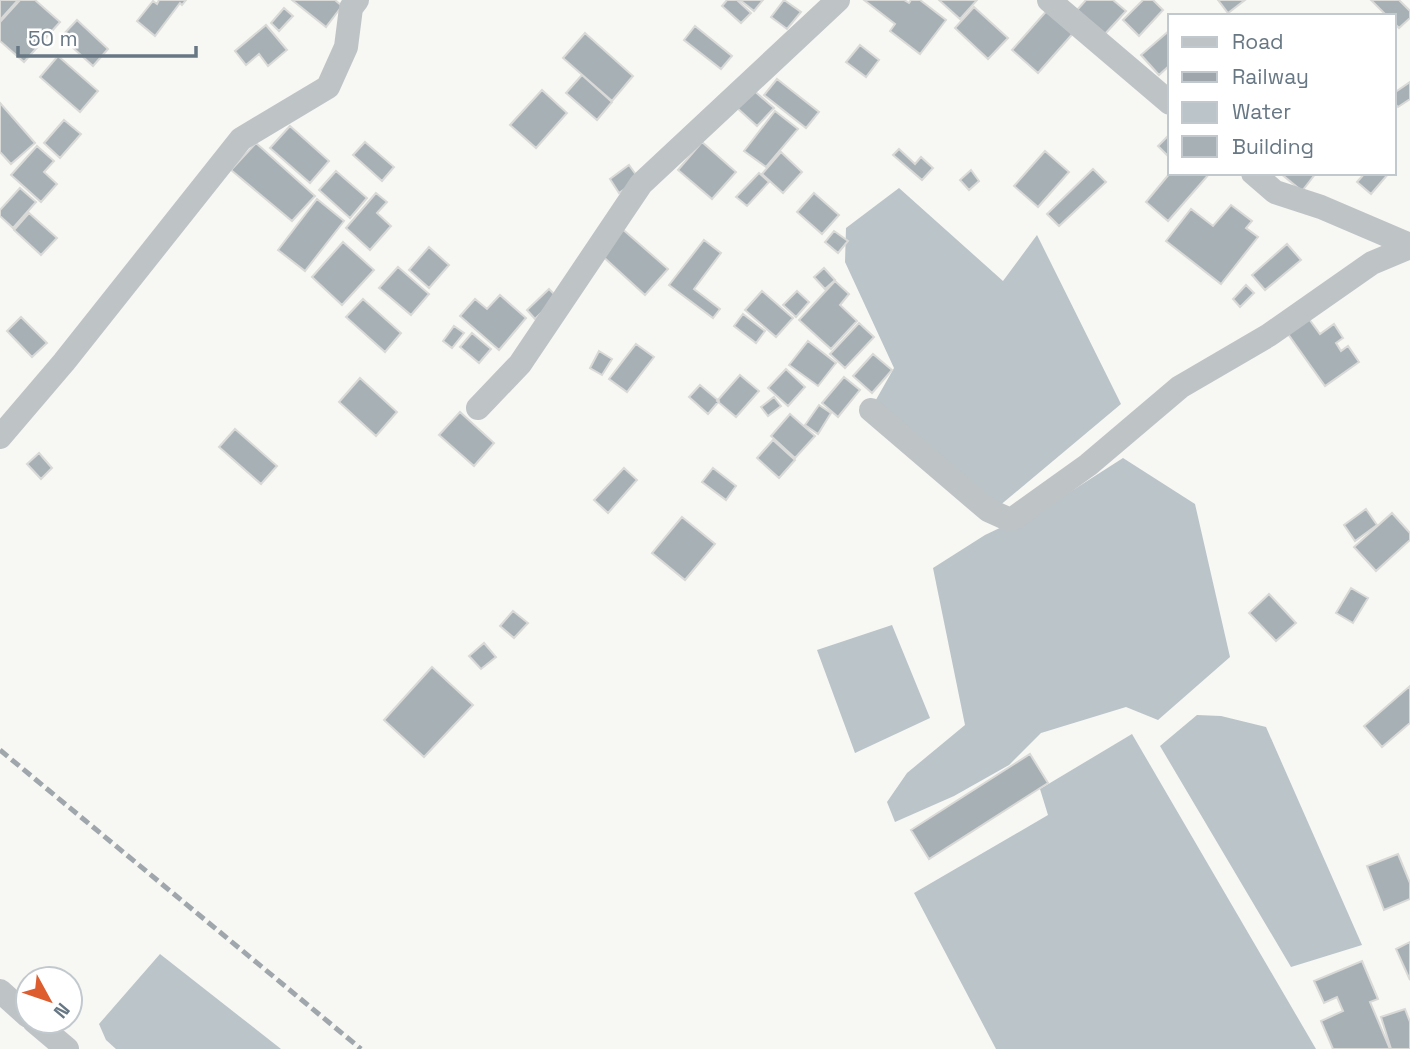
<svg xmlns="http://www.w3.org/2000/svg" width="1410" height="1049" font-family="'Space Grotesk',sans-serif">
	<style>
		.water { fill: #bac4c9 }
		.building { fill: #a7b0b5; stroke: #d9d9d7; stroke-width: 2 }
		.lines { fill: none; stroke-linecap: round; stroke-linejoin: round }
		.street { stroke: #bec3c6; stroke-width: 24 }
		.rail { stroke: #a0a7ac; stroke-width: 5; stroke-dasharray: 10 5; stroke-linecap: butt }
	</style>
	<rect width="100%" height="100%" fill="#f7f7f4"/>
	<path class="water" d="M 899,188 L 1003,281 L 1037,235 L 1121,404 L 992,512 L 873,405 L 894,368 L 845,262 L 846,228 Z
		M 1123,458 L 1195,504 L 1230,657 L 1158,720 L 1126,707 L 1041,733 L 1009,765 L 954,796 L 895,822 L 887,802 L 907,773 L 965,725 L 933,568 L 985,535 L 1056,501 Z
		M 892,625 L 930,718 L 855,753 L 817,650 Z
		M 1197,715 L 1221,716 L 1266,727 L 1362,945 L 1291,967 L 1160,746 Z
		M 1132,734 L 1316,1049 L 996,1049 L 914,893 L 1048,815 L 1040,789 Z
		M 160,954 L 281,1049 L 116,1049 L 106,1040 L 99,1024 Z"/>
	<path class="building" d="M 0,0 L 18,0 L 0,20 Z
		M 20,0 L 35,0 L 60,22 L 24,62 L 0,41 L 0,22 Z
		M 159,0 L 186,0 L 182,5 L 180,3 L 155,36 L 137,21 L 153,1 L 157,4 Z
		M 292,0 L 335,0 L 342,6 L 326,27 Z
		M 727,0 L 737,0 L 751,13 L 741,23 L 722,6 Z
		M 740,0 L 763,0 L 754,11 Z
		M 784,0 L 801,12 L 787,29 L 771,17 Z
		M 864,0 L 904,0 L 909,3 L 911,0 L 920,0 L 946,20 L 920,54 L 890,31 L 895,24 Z
		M 939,0 L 977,0 L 960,19 Z
		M 1086,0 L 1113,0 L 1126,11 L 1104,35 L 1077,10 Z
		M 1143,0 L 1153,0 L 1163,10 L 1139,36 L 1123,20 Z
		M 1218,0 L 1245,0 L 1228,13 Z
		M 1371,0 L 1399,0 L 1410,11 L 1410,18 L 1399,28 L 1394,23 L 1394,16 L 1387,16 Z
		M 974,7 L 1008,38 L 988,59 L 955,28 Z
		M 1050,7 L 1076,30 L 1038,73 L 1012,50 Z
		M 284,8 L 293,16 L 279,31 L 271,23 Z
		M 77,20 L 108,49 L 93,66 L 61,37 Z
		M 266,25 L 287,50 L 268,66 L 259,54 L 246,65 L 235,51 Z
		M 695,26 L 732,56 L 721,69 L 684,40 Z
		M 1170,30 L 1170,65 L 1159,75 L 1141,55 Z
		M 585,33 L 633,76 L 612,101 L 563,58 Z
		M 860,45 L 879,60 L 866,77 L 846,62 Z
		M 58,56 L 98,91 L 80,112 L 40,77 Z
		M 582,75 L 612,102 L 597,120 L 566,93 Z
		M 777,79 L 819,112 L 806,128 L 764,95 Z
		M 1410,82 L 1410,99 L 1398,107 L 1394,103 L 1394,93 Z
		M 752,89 L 774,108 L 757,126 L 736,107 Z
		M 542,90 L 567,113 L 536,148 L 510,125 Z
		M 0,103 L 35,143 L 11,164 L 0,152 Z
		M 775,111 L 798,129 L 766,167 L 744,151 Z
		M 64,120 L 81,134 L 60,158 L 44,143 Z
		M 290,126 L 329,161 L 310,183 L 270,148 Z
		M 1170,134 L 1170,158 L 1158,146 Z
		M 365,142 L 394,167 L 382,181 L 353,155 Z
		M 702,142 L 736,172 L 712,199 L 678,170 Z
		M 256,143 L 315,196 L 292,221 L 231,170 Z
		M 37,146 L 54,161 L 44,172 L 57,184 L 41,202 L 11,175 Z
		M 899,149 L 915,164 L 921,157 L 933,168 L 922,180 L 893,155 Z
		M 1045,151 L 1069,172 L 1038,207 L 1014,186 Z
		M 781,152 L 802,172 L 783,193 L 762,174 Z
		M 629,165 L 639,179 L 619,193 L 610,179 Z
		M 1093,169 L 1106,182 L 1059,226 L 1047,214 Z
		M 971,170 L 979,181 L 969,190 L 960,180 Z
		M 336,171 L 367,198 L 350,218 L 319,190 Z
		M 759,173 L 769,182 L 747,206 L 736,197 Z
		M 1170,173 L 1210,173 L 1168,221 L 1146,202 Z
		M 1280,173 L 1316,173 L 1302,191 Z
		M 1365,173 L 1389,173 L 1371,194 L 1357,182 Z
		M 20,188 L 36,202 L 13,228 L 0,216 L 0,210 Z
		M 376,193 L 387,202 L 377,213 L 391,226 L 370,250 L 346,228 Z
		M 814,193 L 839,215 L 822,234 L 797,212 Z
		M 317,199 L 344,221 L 305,271 L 278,250 Z
		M 1231,205 L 1252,221 L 1246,228 L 1258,237 L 1221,284 L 1166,241 L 1191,209 L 1213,226 Z
		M 29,213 L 57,238 L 41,255 L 14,230 Z
		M 620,227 L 668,269 L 645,295 L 598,252 Z
		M 834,231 L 848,241 L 838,253 L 825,242 Z
		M 704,240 L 721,253 L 694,289 L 720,309 L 713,318 L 669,285 Z
		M 343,242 L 374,270 L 342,305 L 312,277 Z
		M 1287,244 L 1301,260 L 1265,290 L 1252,275 Z
		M 429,247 L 449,265 L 429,288 L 409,270 Z
		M 398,267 L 429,294 L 411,315 L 379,288 Z
		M 824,268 L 835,280 L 825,289 L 814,277 Z
		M 835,281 L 849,294 L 840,305 L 857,321 L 831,349 L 799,320 Z
		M 1246,285 L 1254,293 L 1240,307 L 1233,299 Z
		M 549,289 L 557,297 L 535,319 L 527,310 Z
		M 762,291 L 793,318 L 776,337 L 745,310 Z
		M 797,291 L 809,302 L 796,317 L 783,305 Z
		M 500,295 L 526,318 L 499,350 L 460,316 L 475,299 L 487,309 Z
		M 363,299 L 401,333 L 385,352 L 346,317 Z
		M 743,314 L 765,331 L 756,343 L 734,326 Z
		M 21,317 L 47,343 L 32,357 L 7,331 Z
		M 1309,319 L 1320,334 L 1334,324 L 1343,338 L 1336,343 L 1341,351 L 1348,346 L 1359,362 L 1325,386 L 1288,334 Z
		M 859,323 L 874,337 L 845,368 L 830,354 Z
		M 454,326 L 464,333 L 452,348 L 443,341 Z
		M 472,333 L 491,349 L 479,363 L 460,347 Z
		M 808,341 L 836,363 L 818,386 L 789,365 Z
		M 636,344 L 654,357 L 627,392 L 609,379 Z
		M 599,351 L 612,359 L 602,375 L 590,368 Z
		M 873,354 L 892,370 L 872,393 L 853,376 Z
		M 786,369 L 805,387 L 788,406 L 768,388 Z
		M 740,375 L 759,391 L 736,417 L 717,401 Z
		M 844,377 L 860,390 L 838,417 L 822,403 Z
		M 360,378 L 397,412 L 376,436 L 339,402 Z
		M 700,385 L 719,401 L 708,414 L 689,397 Z
		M 774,397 L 781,406 L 768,416 L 761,407 Z
		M 819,405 L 831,413 L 818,434 L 805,425 Z
		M 460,412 L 494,443 L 474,466 L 439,435 Z
		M 790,414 L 815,436 L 795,458 L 771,436 Z
		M 235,429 L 277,466 L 261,484 L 219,447 Z
		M 773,440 L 795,460 L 779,478 L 757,458 Z
		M 39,453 L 52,468 L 41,479 L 27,464 Z
		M 624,468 L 637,480 L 608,513 L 594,500 Z
		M 713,468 L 736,486 L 726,500 L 702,482 Z
		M 1366,509 L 1377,525 L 1355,541 L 1344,525 Z
		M 1392,513 L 1410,533 L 1410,540 L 1376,571 L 1354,547 Z
		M 682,517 L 715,544 L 685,580 L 652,553 Z
		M 1351,588 L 1368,598 L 1353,623 L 1336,613 Z
		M 1269,594 L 1296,623 L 1276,641 L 1249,613 Z
		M 513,611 L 528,623 L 514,638 L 500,626 Z
		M 484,643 L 496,657 L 481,669 L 469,656 Z
		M 432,667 L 473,705 L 424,757 L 384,720 Z
		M 1410,686 L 1410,723 L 1382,747 L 1364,726 Z
		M 1030,754 L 1048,783 L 929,859 L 911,830 Z
		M 1398,854 L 1410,883 L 1410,899 L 1384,910 L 1367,866 Z
		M 1410,942 L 1410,980 L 1396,949 Z
		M 1362,961 L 1378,999 L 1370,1002 L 1390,1049 L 1333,1049 L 1321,1021 L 1343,1011 L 1337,997 L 1324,1003 L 1314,981 Z
		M 1405,1009 L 1410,1022 L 1410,1049 L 1391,1049 L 1381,1017 Z"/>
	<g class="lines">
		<path class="street" d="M 1049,0 L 1170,103
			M 1253,173 L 1275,192 L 1321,207 L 1410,245
			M 478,408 L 520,364 L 641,184 L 838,0
			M 871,410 L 988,510 L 1008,519 L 1014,518 L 1088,465 L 1180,387 L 1269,335 L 1372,263 L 1410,247
			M 0,437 L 64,362 L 241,139 L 328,87 L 346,47 L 351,8 L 357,0
			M 0,991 L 28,1016
			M 34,1021 L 67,1049"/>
		<path class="rail" d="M 0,750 L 361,1049"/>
	</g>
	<rect x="1168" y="14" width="228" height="161" fill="#ffffff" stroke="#c2c9ce" stroke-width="2"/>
	<rect x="1182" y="37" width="35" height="10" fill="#bec3c6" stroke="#c2c9ce" stroke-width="2"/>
	<text x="1232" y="49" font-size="21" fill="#677784">Road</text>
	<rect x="1182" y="72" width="35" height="10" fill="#a0a7ac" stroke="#c2c9ce" stroke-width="2"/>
	<text x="1232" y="84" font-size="21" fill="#677784">Railway</text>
	<rect x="1182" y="102" width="35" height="21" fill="#bac4c9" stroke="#c2c9ce" stroke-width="2"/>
	<text x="1232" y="119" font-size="21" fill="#677784">Water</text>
	<rect x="1182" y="136" width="35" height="21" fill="#a7b0b5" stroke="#c2c9ce" stroke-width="2"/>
	<text x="1232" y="154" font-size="21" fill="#677784">Building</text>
	<g transform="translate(49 1000) rotate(130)"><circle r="33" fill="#ffffff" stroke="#c2c9ce" stroke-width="2"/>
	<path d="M0-5L12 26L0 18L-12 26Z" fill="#dd5d2f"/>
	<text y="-10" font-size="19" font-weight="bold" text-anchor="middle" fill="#677784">N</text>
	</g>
	<path d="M18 46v10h178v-10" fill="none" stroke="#677784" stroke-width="3.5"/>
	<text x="28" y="46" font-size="21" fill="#677784" stroke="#ffffff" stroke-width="5" paint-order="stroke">50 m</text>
</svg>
